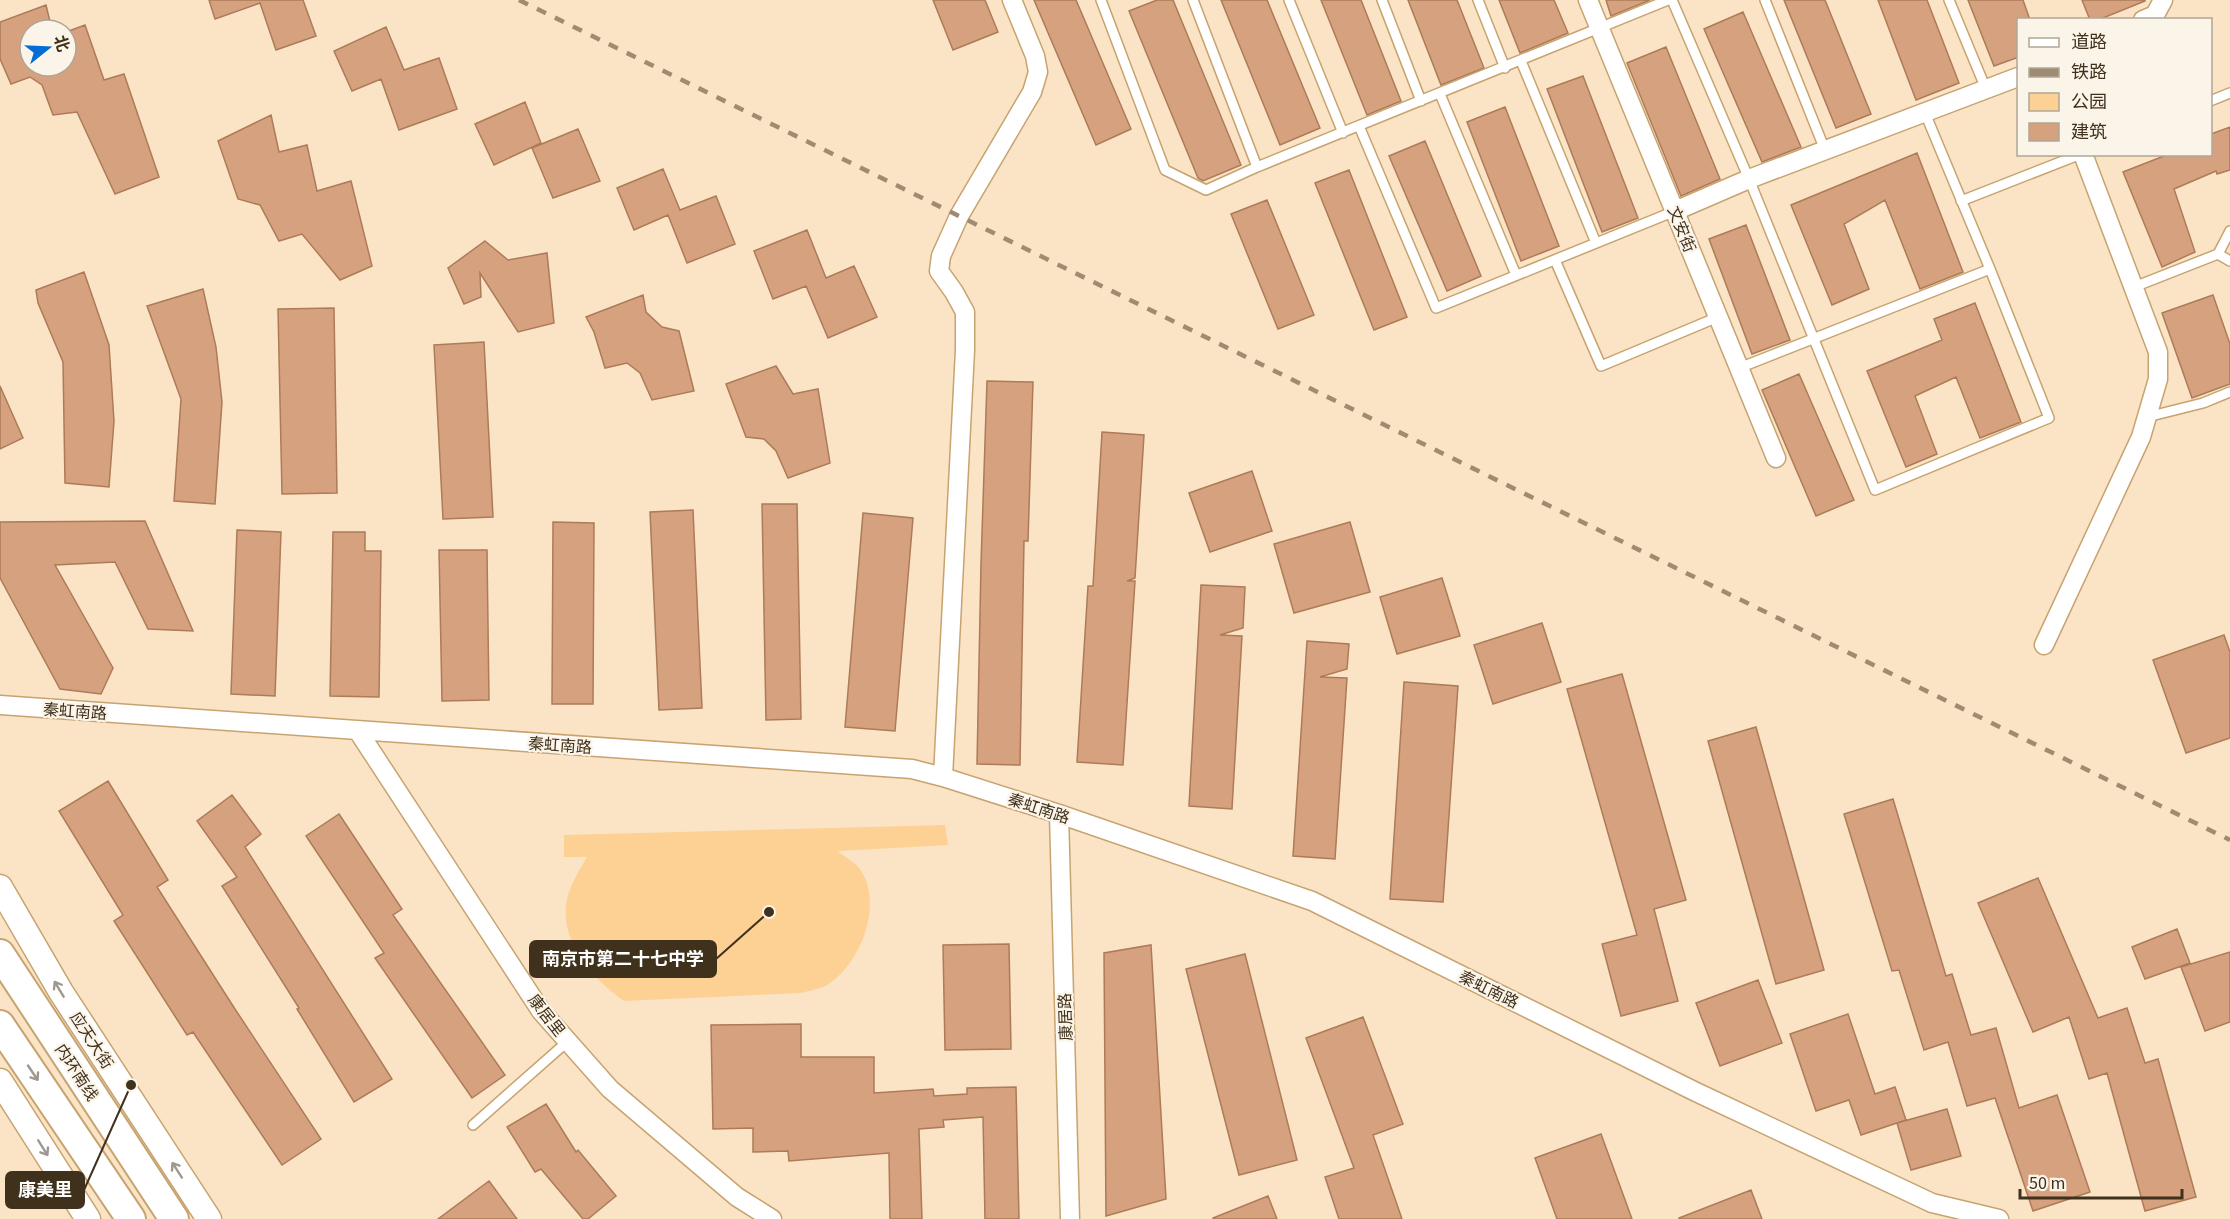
<svg xmlns="http://www.w3.org/2000/svg" width="2230" height="1219" font-family="'Source Sans 3','Noto Sans SC',sans-serif">
	<style>
		.green { fill: #fdd194 }
		.building { fill: #d6a17e; stroke: #ad7b58; stroke-width: 1.5 }
		.lines { fill: none; stroke-linecap: round; stroke-linejoin: round }
		.service-casing { stroke: #c7a370; stroke-width: 12 }
		.minor-casing { stroke: #c7a370; stroke-width: 21 }
		.secondary-casing { stroke: #c7a370; stroke-width: 27 }
		.trunk-casing { stroke: #c7a370; stroke-width: 32 }
		.service { stroke: #fff; stroke-width: 9 }
		.minor { stroke: #fff; stroke-width: 18 }
		.secondary { stroke: #fff; stroke-width: 24 }
		.trunk { stroke: #fff; stroke-width: 28 }
		.rail { stroke: #9e8b71; stroke-width: 4.5; stroke-dasharray: 10 10; stroke-linecap: butt }
		.oneway { stroke: #a0988e }
		.labels { text-anchor: middle; stroke-width: 4.5; stroke-linejoin: round; paint-order: stroke }
		.street-label { font-size: 16px; fill: #40311c; stroke: #fbf4e9 }
		.leader { fill: none; stroke: #40311c; stroke-width: 2 }
		.callout-dot { fill: #40311c; stroke: #fbf4e9; stroke-width: 2 }
		.callout { fill: #40311c; stroke: #40311c; stroke-width: 2 }
		.callout-label { font-size: 18px; text-anchor: middle; font-weight: bold; fill: #fff }
	</style>
	<rect width="100%" height="100%" fill="#fbe4c5"/>
	<path class="green" d="M 945,825 L 948,845 L 838,851 C 844,857 855,862 860,869 C 884,904 861,964 827,985 C 820,989 809,991 800,993 L 624,1001 C 592,978 556,939 568,895 C 572,882 580,869 587,857 L 564,857 L 564,835 Z"/>
	<path class="building" d="M 209,0 L 303,0 L 316,36 L 276,50 L 260,3 L 215,19 Z
		M 933,0 L 985,0 L 998,32 L 953,50 Z
		M 1034,0 L 1076,0 L 1131,129 L 1096,145 Z
		M 1157,0 L 1173,0 L 1241,165 L 1203,181 L 1198,178 L 1129,11 Z
		M 1221,0 L 1267,0 L 1320,128 L 1280,145 Z
		M 1321,0 L 1361,0 L 1401,101 L 1367,115 Z
		M 1408,0 L 1457,0 L 1484,68 L 1441,85 Z
		M 1499,0 L 1554,0 L 1568,33 L 1520,53 Z
		M 1606,0 L 1650,0 L 1611,16 Z
		M 1784,0 L 1825,0 L 1871,114 L 1836,128 Z
		M 1878,0 L 1927,0 L 1959,83 L 1916,100 Z
		M 1968,0 L 2023,0 L 2030,20 L 2019,20 L 2019,57 L 1994,66 Z
		M 2082,0 L 2145,0 L 2145,1 L 2098,20 L 2090,20 Z
		M 46,5 L 52,30 L 30,30 L 30,66 L 66,66 L 66,32 L 85,25 L 104,80 L 124,74 L 159,177 L 115,194 L 77,112 L 53,115 L 42,85 L 30,77 L 11,84 L 0,59 L 0,22 Z
		M 1743,12 L 1801,147 L 1762,162 L 1704,29 Z
		M 386,27 L 404,70 L 439,58 L 457,109 L 399,130 L 381,79 L 352,91 L 334,51 Z
		M 1666,47 L 1720,179 L 1681,196 L 1627,63 Z
		M 1583,76 L 1638,218 L 1602,232 L 1547,89 Z
		M 525,102 L 541,143 L 494,165 L 475,124 Z
		M 1505,107 L 1559,246 L 1521,261 L 1467,122 Z
		M 271,115 L 279,152 L 307,145 L 317,191 L 351,181 L 372,266 L 340,280 L 302,234 L 279,241 L 260,205 L 238,199 L 218,141 Z
		M 2230,127 L 2230,170 L 2217,174 L 2216,171 L 2174,189 L 2195,252 L 2162,267 L 2123,172 L 2169,154 L 2211,154 L 2211,134 Z
		M 578,129 L 600,181 L 553,198 L 532,148 Z
		M 1425,141 L 1481,276 L 1447,291 L 1389,156 Z
		M 1917,153 L 1963,272 L 1920,289 L 1885,200 L 1844,224 L 1869,289 L 1832,305 L 1791,205 Z
		M 663,169 L 680,210 L 716,196 L 735,244 L 687,263 L 668,215 L 634,230 L 617,188 Z
		M 1349,170 L 1407,317 L 1374,330 L 1315,183 Z
		M 1267,200 L 1314,315 L 1278,329 L 1231,214 Z
		M 1746,225 L 1790,340 L 1752,354 L 1709,239 Z
		M 807,230 L 826,278 L 854,266 L 877,317 L 828,338 L 806,286 L 773,299 L 754,251 Z
		M 485,241 L 508,260 L 547,253 L 554,323 L 518,332 L 480,273 L 481,297 L 464,304 L 448,268 Z
		M 84,272 L 109,345 L 114,421 L 109,487 L 65,483 L 63,362 L 38,303 L 36,290 Z
		M 203,289 L 216,347 L 222,402 L 215,504 L 174,501 L 181,399 L 147,306 Z
		M 643,295 L 646,312 L 662,327 L 679,331 L 694,391 L 652,400 L 640,373 L 627,363 L 605,368 L 594,332 L 586,317 Z
		M 2213,295 L 2230,344 L 2230,384 L 2192,398 L 2162,313 Z
		M 1975,303 L 2021,422 L 1980,438 L 1956,377 L 1915,396 L 1937,454 L 1906,467 L 1867,371 L 1942,340 L 1934,319 Z
		M 334,308 L 337,493 L 282,494 L 278,309 Z
		M 484,342 L 493,517 L 443,519 L 434,345 Z
		M 776,366 L 793,394 L 818,389 L 830,463 L 788,478 L 776,451 L 764,439 L 746,437 L 726,384 Z
		M 1799,374 L 1854,500 L 1816,516 L 1762,390 Z
		M 987,381 L 1033,382 L 1028,541 L 1024,541 L 1020,765 L 977,764 L 981,564 Z
		M 0,386 L 23,438 L 0,449 Z
		M 1102,432 L 1144,435 L 1135,578 L 1127,581 L 1135,581 L 1123,765 L 1077,762 L 1088,586 L 1093,586 Z
		M 1252,471 L 1272,531 L 1210,552 L 1189,493 Z
		M 762,504 L 797,504 L 801,719 L 766,720 Z
		M 693,510 L 702,708 L 659,710 L 650,512 Z
		M 863,513 L 913,518 L 895,731 L 845,727 Z
		M 145,521 L 193,631 L 148,629 L 115,562 L 55,565 L 113,668 L 101,694 L 60,689 L 0,578 L 0,522 Z
		M 553,522 L 594,523 L 593,704 L 552,704 Z
		M 1350,522 L 1370,592 L 1294,613 L 1274,544 Z
		M 237,530 L 281,532 L 275,696 L 231,694 Z
		M 333,532 L 365,532 L 365,551 L 381,551 L 379,697 L 330,696 Z
		M 439,550 L 487,550 L 489,700 L 442,701 Z
		M 1442,578 L 1460,636 L 1397,654 L 1380,597 Z
		M 1201,585 L 1245,587 L 1243,628 L 1220,635 L 1242,636 L 1232,809 L 1189,806 Z
		M 1542,623 L 1561,682 L 1493,704 L 1474,645 Z
		M 2224,635 L 2230,652 L 2230,738 L 2186,753 L 2153,660 Z
		M 1307,641 L 1349,644 L 1347,669 L 1320,677 L 1347,678 L 1335,859 L 1293,856 Z
		M 1622,674 L 1686,900 L 1654,909 L 1678,1001 L 1621,1016 L 1602,944 L 1637,935 L 1567,689 Z
		M 1404,682 L 1458,686 L 1443,902 L 1390,899 Z
		M 1756,727 L 1824,970 L 1776,984 L 1708,741 Z
		M 108,781 L 168,880 L 157,887 L 233,1006 L 321,1139 L 282,1165 L 193,1032 L 187,1035 L 114,921 L 123,915 L 59,811 Z
		M 232,795 L 261,834 L 245,847 L 392,1079 L 354,1102 L 297,1009 L 299,1008 L 222,886 L 237,877 L 197,821 Z
		M 1893,799 L 1946,976 L 1952,974 L 1971,1035 L 1996,1028 L 2019,1108 L 2057,1095 L 2090,1192 L 2033,1211 L 1995,1098 L 1967,1106 L 1948,1042 L 1924,1050 L 1899,970 L 1892,971 L 1844,814 Z
		M 339,814 L 402,909 L 393,915 L 505,1075 L 472,1098 L 375,958 L 384,953 L 306,836 Z
		M 2038,878 L 2098,1018 L 2127,1008 L 2145,1063 L 2158,1059 L 2196,1197 L 2145,1211 L 2107,1073 L 2089,1079 L 2069,1017 L 2033,1032 L 1978,903 Z
		M 2177,929 L 2190,963 L 2145,979 L 2132,947 Z
		M 1009,944 L 1011,1049 L 945,1050 L 943,945 Z
		M 1151,945 L 1166,1199 L 1106,1216 L 1104,953 Z
		M 2230,952 L 2230,1022 L 2205,1031 L 2181,967 Z
		M 1245,954 L 1297,1160 L 1239,1175 L 1186,969 Z
		M 1758,980 L 1782,1043 L 1720,1066 L 1696,1003 Z
		M 1848,1014 L 1875,1094 L 1895,1087 L 1906,1120 L 1861,1135 L 1849,1100 L 1816,1111 L 1790,1034 Z
		M 1363,1017 L 1403,1124 L 1373,1135 L 1402,1219 L 1339,1219 L 1325,1177 L 1354,1168 L 1306,1038 Z
		M 801,1024 L 801,1057 L 874,1057 L 874,1093 L 933,1089 L 934,1096 L 967,1094 L 967,1088 L 1016,1087 L 1019,1219 L 985,1219 L 983,1117 L 943,1120 L 944,1127 L 919,1129 L 922,1219 L 890,1219 L 889,1153 L 789,1161 L 788,1151 L 753,1152 L 753,1128 L 713,1129 L 711,1025 Z
		M 546,1104 L 576,1152 L 578,1150 L 616,1196 L 588,1219 L 583,1219 L 541,1169 L 535,1172 L 507,1127 Z
		M 1947,1109 L 1961,1156 L 1911,1170 L 1897,1123 Z
		M 1601,1134 L 1632,1219 L 1557,1219 L 1535,1158 Z
		M 489,1181 L 517,1219 L 438,1219 Z
		M 1751,1190 L 1762,1219 L 1679,1219 L 1679,1218 Z
		M 1268,1196 L 1277,1219 L 1213,1219 L 1213,1218 Z"/>
	<g class="lines">
		<g class="service-casing">
			<path id="service" d="M 1101,0 L 1165,170 L 1206,190 L 1257,167
				M 1193,0 L 1257,167 L 1668,0
				M 1289,0 L 1343,133
				M 1382,0 L 1421,101
				M 1478,0 L 1505,68
				M 1672,0 L 1749,179 L 1875,490 L 2049,418 L 1990,269
				M 1765,0 L 1825,150
				M 1949,0 L 1986,89
				M 1521,61 L 1596,243
				M 1440,94 L 1516,275
				M 2210,101 L 2230,93
				M 1359,126 L 1436,308 L 1675,211
				M 1961,201 L 2081,154
				M 2218,254 L 2230,231
				M 1555,260 L 1601,366 L 1718,317
				M 2134,287 L 2218,254 L 2230,261
				M 1739,368 L 1990,269 L 1925,113
				M 2147,417 L 2203,403 L 2230,392
				M 473,1125 L 568,1041"/>
		</g>
		<g class="minor-casing">
			<path id="minor" d="M 1588,0 L 1776,458
				M 2143,20 L 2155,15 L 2163,0
				M 1675,211 L 1749,179 L 2018,77
				M 2044,645 L 2141,437 L 2158,379 L 2158,352 L 2083,154
				M 0,705 L 912,769 L 943,777 L 1059,814 L 1312,901 L 1696,1092 L 1932,1203 L 1999,1219
				M 358,731 L 541,1011 L 610,1089 L 737,1197 L 772,1219
				M 943,777 L 965,350 L 965,312 L 954,292 L 939,271 L 941,256 L 959,216 L 1032,92 L 1038,72 L 1035,56 L 1012,0
				M 1059,814 L 1070,1219"/>
		</g>
		<g class="secondary-casing">
			<path id="secondary" d="M 0,887 L 61,992 L 209,1219
				M 0,1081 L 88,1219"/>
		</g>
		<g class="trunk-casing">
			<path id="trunk" d="M 0,954 L 174,1219
				M 0,1025 L 131,1219"/>
		</g>
		<use href="#service" class="service"/>
		<use href="#minor" class="minor"/>
		<use href="#secondary" class="secondary"/>
		<use href="#trunk" class="trunk"/>
		<path class="rail" d="M 519,0 L 2230,840"/>
	</g>
	<defs><path id="oneway-shaft" d="M-6 0H5M1.5-3L5.5 0L1.5 3" fill="none" stroke-width="1.6" stroke-linecap="round" stroke-linejoin="round" transform="scale(1.5)"/></defs>
	<g class="oneway">
		<use href="#oneway-shaft" transform="translate(59 989) rotate(-121)"/>
		<use href="#oneway-shaft" transform="translate(33 1073) rotate(56)"/>
		<use href="#oneway-shaft" transform="translate(43 1148) rotate(58)"/>
		<use href="#oneway-shaft" transform="translate(177 1170) rotate(-123)"/>
	</g>
	<g class="labels">
		<g class="street-label">
			<text transform="translate(1682 229) rotate(68)" y="6">文安街</text>
			<text transform="translate(75 711) rotate(4)" y="6">秦虹南路</text>
			<text transform="translate(560 745) rotate(4)" y="6">秦虹南路</text>
			<text transform="translate(1039 808) rotate(18)" y="6">秦虹南路</text>
			<text transform="translate(1489 989) rotate(26)" y="6">秦虹南路</text>
			<text transform="translate(547 1015) rotate(52)" y="6">康居里</text>
			<text transform="translate(1065 1017) rotate(-92)" y="6">康居路</text>
			<text transform="translate(92 1040) rotate(57)" y="6">应天大街</text>
			<text transform="translate(77 1072) rotate(57)" y="6">内环南线</text>
		</g>
	</g>
	<path class="leader" d="M769 912L716 959M131 1085L84 1190"/>
	<g class="callout-dot">
		<circle cx="769" cy="912" r="6"/>
		<circle cx="131" cy="1085" r="6"/>
	</g>
	<g class="callout">
		<rect x="530" y="941" width="186" height="36" rx="6"/>
		<rect x="6" y="1172" width="78" height="36" rx="6"/>
	</g>
	<g class="callout-label">
		<text x="623" y="965">南京市第二十七中学</text>
		<text x="45" y="1196">康美里</text>
	</g>
	<rect x="2017" y="18" width="195" height="138" fill="#fbf4e9" stroke="#b0a697" stroke-width="1.5"/>
	<rect x="2029" y="38" width="30" height="9" fill="#ffffff" stroke="#b0a697" stroke-width="1.5"/>
	<text x="2071" y="48" font-size="18" fill="#40311c">道路</text>
	<rect x="2029" y="68" width="30" height="9" fill="#9e8b71" stroke="#b0a697" stroke-width="1.5"/>
	<text x="2071" y="78" font-size="18" fill="#40311c">铁路</text>
	<rect x="2029" y="93" width="30" height="18" fill="#fdd194" stroke="#b0a697" stroke-width="1.5"/>
	<text x="2071" y="108" font-size="18" fill="#40311c">公园</text>
	<rect x="2029" y="123" width="30" height="18" fill="#d6a17e" stroke="#b0a697" stroke-width="1.5"/>
	<text x="2071" y="138" font-size="18" fill="#40311c">建筑</text>
	<g transform="translate(48 48) rotate(72)"><circle r="28" fill="#fbf4e9" stroke="#b0a697" stroke-width="1.5"/>
	<path d="M0-4.5L10 22L0 15L-10 22Z" fill="#026ed5"/>
	<text y="-9" font-size="16" font-weight="bold" text-anchor="middle" fill="#40311c">北</text>
	</g>
	<path d="M2020 1189v9h162v-9" fill="none" stroke="#40311c" stroke-width="3"/>
	<text x="2029" y="1189" font-size="18" fill="#40311c" stroke="#fbf4e9" stroke-width="4.5" paint-order="stroke">50 m</text>
</svg>
